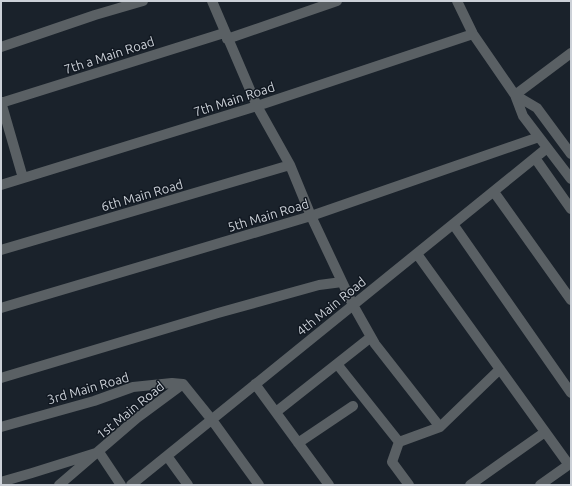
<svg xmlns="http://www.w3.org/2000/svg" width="572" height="486" font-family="Ubuntu,sans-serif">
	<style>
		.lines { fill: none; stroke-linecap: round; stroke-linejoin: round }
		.minor { stroke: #5a6064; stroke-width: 10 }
		.labels { text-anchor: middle; stroke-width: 3; stroke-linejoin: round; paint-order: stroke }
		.street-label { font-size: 13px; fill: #ccd1d8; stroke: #111821 }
	</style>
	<rect width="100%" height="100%" fill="#1a222b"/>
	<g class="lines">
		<path class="minor" d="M 212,1 L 257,106 L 290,165 L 311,216 L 353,305 L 375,344 L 440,427
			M 457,1 L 473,34 L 515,95 L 523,116 L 571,179
			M 227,39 L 337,1
			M 1,47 L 95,15 L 143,1
			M 515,95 L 537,108 L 571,154
			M 515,95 L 571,53
			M 1,102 L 23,178
			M 1,103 L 224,33
			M 535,158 L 571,209
			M 1,185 L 257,106 L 473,34
			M 494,192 L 571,300
			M 453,224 L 571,393
			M 1,250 L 290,165
			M 417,254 L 569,465
			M 1,308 L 311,216 L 539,137
			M 337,364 L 399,442
			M 1,378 L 218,313 L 319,285 L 342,282
			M 255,384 L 329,485
			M 276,412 L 371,337
			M 1,427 L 94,401 L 133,387 L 172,383 L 183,384
			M 399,442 L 440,427 L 500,369
			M 399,442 L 392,462 L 409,485
			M 298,443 L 353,406
			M 167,456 L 188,485
			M 1,482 L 32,473 L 99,452 L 121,485
			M 59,485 L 137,418 L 183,384 L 212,420 L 259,485
			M 131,485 L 547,148
			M 470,485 L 545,432
			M 540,485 L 571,463"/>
	</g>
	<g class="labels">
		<g class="street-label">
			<text transform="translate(109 55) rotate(-18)" y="5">7th a Main Road</text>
			<text transform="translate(234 99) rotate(-18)" y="5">7th Main Road</text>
			<text transform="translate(142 195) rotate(-16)" y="5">6th Main Road</text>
			<text transform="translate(268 215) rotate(-17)" y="5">5th Main Road</text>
			<text transform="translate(331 306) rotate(-39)" y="5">4th Main Road</text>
			<text transform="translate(88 388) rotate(-16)" y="5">3rd Main Road</text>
			<text transform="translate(130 410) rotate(-39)" y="5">1st Main Road</text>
		</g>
	</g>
	<rect width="572" height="486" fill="none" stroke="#ccd1d8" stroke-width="4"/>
</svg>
